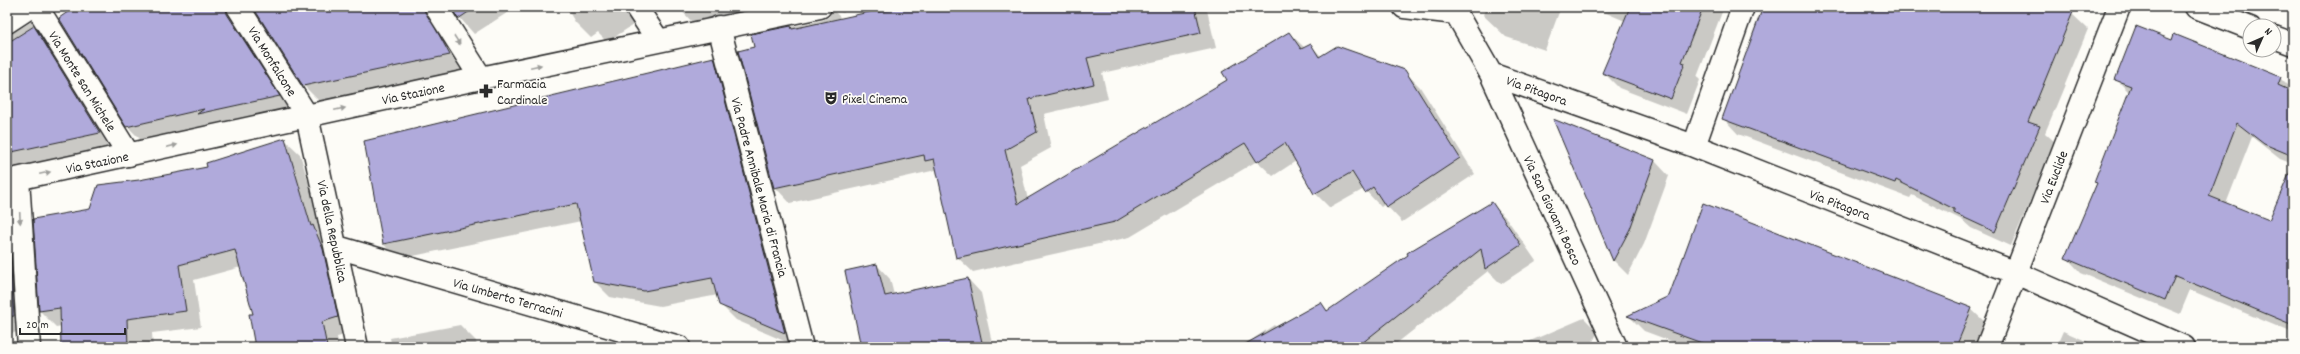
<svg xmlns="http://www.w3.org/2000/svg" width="2300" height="354" font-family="Dekko,sans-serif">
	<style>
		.shadow { fill: #0003 }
		.building { fill: #b0aadb; stroke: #2b2b2b }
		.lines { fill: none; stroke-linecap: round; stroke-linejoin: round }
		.street-casing { stroke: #2b2b2b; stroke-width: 25 }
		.secondary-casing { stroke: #2b2b2b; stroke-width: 25 }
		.street { stroke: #fdfcf7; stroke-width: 22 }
		.secondary { stroke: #fdfcf7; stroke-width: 22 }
		.oneway { fill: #9e9e9b }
		.labels { text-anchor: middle; stroke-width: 3.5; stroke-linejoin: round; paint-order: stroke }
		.street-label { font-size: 14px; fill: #2b2b2b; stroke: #fdfcf7 }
		.poi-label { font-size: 14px; fill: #2b2b2b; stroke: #fdfcf7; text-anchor: start }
	</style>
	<rect width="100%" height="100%" fill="#fdfcf7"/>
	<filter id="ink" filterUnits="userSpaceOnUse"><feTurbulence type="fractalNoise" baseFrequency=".025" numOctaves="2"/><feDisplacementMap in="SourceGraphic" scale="8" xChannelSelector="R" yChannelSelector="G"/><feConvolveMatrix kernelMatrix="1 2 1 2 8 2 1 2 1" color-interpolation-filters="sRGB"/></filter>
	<g filter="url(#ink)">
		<path class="shadow" d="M 7,7 L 28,7 L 9,35 L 31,22 L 46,37 L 114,147 L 7,170 Z
			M 77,7 L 516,7 L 474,34 L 453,10 L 445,12 L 464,71 L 319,101 L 303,85 L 256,10 L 247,12 L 294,112 L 143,142 L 127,126 Z
			M 566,7 L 660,7 L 655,10 L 645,12 L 639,21 L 607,42 L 598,33 L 591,38 L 575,22 Z
			M 678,7 L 842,7 L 844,13 L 833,10 L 842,19 L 904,7 L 1204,7 L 1207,10 L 1216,48 L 1102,73 L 1108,99 L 1044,114 L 1051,148 L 1020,165 L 1028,200 L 1228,81 L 1289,33 L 1305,48 L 1310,45 L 1322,57 L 1404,71 L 1420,87 L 1475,174 L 1402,222 L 1385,204 L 1381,207 L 1364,189 L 1330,208 L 1315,193 L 1296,161 L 1273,176 L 1257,161 L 1130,237 L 973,272 L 957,257 L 936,170 L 790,203 L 775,187 L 752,35 L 823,20 L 829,17 L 832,10 L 762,25 L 747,11 L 694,24 Z
			M 1486,7 L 1561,7 L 1545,50 L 1506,37 L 1483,15 Z
			M 1592,7 L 1724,7 L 1697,77 L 1700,80 L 1687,114 L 1619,88 L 1603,72 L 1625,21 Z
			M 1762,7 L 2055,7 L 2072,14 L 2088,29 L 2045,133 L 2055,142 L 2011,246 L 1971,228 L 1962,220 L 1912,195 L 1910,198 L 1738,134 L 1723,118 Z
			M 2172,41 L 2280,78 L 2293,91 L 2293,164 L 2280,159 L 2252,137 L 2226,204 L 2269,222 L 2293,165 L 2293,333 L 2190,290 L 2180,314 L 2081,273 L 2067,258 L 2098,184 L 2095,182 L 2130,93 L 2116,79 Z
			M 714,58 L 729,73 L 798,347 L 736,320 L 720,304 L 718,295 L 660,306 L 610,297 L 594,281 L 581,221 L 399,259 L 383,244 Z
			M 1555,120 L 1655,161 L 1669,176 L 1644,244 L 1628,275 L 1614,261 Z
			M 284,139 L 300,154 L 353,333 L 337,337 L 339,347 L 256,347 L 254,315 L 241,267 L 194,280 L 201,327 L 152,333 L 153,347 L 62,347 L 62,326 L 56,327 L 40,311 L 34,220 L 91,209 L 139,181 L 208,167 Z
			M 1492,204 L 1507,219 L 1536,261 L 1501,284 L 1488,271 L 1392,347 L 1241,347 L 1274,325 L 1277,328 L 1320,303 L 1328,311 Z
			M 8,225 L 23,240 L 29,330 L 7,334 Z
			M 877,265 L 890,279 L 894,295 L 968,279 L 981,293 L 993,347 L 862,347 Z
			M 1971,309 L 1987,324 L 1978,347 L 1687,347 L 1644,331 L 1629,316 Z
			M 1584,318 L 1598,332 L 1590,347 L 1524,347 L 1523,344 Z
			M 460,325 L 476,341 L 477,347 L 392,347 L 390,338 Z
			M 2063,331 L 2100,347 L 2056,347 Z
			M 1092,341 L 1098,347 L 1059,347 Z"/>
		<path class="building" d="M 75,7 L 226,7 L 227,14 L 280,96 L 197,114 L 204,109 L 126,127 L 59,18 Z
			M 253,7 L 424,7 L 450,55 L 303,86 Z
			M 451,7 L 476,7 L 458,19 Z
			M 904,7 L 1195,7 L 1201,33 L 1087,58 L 1094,84 L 1029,99 L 1037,132 L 1005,150 L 1018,204 L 1227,80 L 1222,72 L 1289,32 L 1301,49 L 1311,44 L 1319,57 L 1337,46 L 1405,70 L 1460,158 L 1386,207 L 1373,187 L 1365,193 L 1352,172 L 1314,194 L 1285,143 L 1257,162 L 1245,143 L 1115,222 L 956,258 L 934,159 L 925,161 L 924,155 L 774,188 L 738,51 L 754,47 L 751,34 L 791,26 L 792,29 L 878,10 L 878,12 Z
			M 1630,7 L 1703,7 L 1682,62 L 1685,63 L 1671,99 L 1602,73 Z
			M 1763,7 L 2075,7 L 2028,122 L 2040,126 L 1995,232 L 1954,213 L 1954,209 L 1896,180 L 1895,183 L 1722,119 Z
			M 34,26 L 100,133 L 7,153 L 7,43 Z
			M 2136,26 L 2172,40 L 2174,34 L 2281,77 L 2278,85 L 2293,92 L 2293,156 L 2264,144 L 2237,123 L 2209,196 L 2269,220 L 2293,165 L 2293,325 L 2175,276 L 2165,300 L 2065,258 L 2097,183 L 2094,182 L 2131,86 L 2115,80 Z
			M 714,57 L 785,333 L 719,305 L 712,278 L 644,291 L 594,282 L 576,204 L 383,244 L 364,141 Z
			M 1553,119 L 1655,160 L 1630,229 L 1613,261 Z
			M 285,138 L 311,226 L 313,225 L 323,249 L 338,317 L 322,322 L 327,347 L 255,347 L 249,314 L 253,314 L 235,250 L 179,265 L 186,311 L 127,319 L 128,347 L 61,347 L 60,308 L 39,311 L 33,219 L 90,209 L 98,185 L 139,180 L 207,167 L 206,163 Z
			M 1492,202 L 1521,245 L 1485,269 L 1481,249 L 1357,347 L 1240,347 L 1321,302 L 1327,311 L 1408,255 L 1407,253 Z
			M 1703,203 L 1972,308 L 1956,347 L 1713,347 L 1627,316 L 1669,296 Z
			M 8,224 L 14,316 L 7,317 L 7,225 Z
			M 877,264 L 885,296 L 968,278 L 983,347 L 861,347 L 845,271 Z"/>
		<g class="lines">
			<g class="street-casing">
				<path id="street" d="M 37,7 L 129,155
					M 238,7 L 307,116 L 357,347
					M 436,7 L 481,78
					M 636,7 L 658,40
					M 1404,7 L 1456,13
					M 1455,7 L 1456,13 L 1491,74 L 1616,347
					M 719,27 L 802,347
					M 1491,74 L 1694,146 L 2016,273 L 2184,347
					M 1694,146 L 1743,7
					M 18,179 L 29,347
					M 337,247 L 679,347
					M 1987,347 L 2119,7"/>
			</g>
			<g class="secondary-casing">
				<path id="secondary" d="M 2196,7 L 2250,28
					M 7,22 L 30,7
					M 2274,37 L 2293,44
					M 7,181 L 481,78 L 820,7"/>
			</g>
			<use href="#street" class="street"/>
			<use href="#secondary" class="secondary"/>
		</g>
		<defs><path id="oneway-solid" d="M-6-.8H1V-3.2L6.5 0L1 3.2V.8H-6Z"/></defs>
		<g class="oneway">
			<use href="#oneway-solid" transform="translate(457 40) rotate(57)"/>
			<use href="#oneway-solid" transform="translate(536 66) rotate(-12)"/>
			<use href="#oneway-solid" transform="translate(340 109) rotate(-12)"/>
			<use href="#oneway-solid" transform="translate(172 146) rotate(-13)"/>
			<use href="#oneway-solid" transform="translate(45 173) rotate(-12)"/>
			<use href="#oneway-solid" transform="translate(20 218) rotate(87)"/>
		</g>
	</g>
	<defs>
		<g id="pharmacy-bare" transform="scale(1.08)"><path d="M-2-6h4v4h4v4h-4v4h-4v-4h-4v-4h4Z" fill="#2b2b2b" stroke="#fdfcf7" stroke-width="2.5" paint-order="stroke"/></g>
		<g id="theatre-bare" transform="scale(1.08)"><path d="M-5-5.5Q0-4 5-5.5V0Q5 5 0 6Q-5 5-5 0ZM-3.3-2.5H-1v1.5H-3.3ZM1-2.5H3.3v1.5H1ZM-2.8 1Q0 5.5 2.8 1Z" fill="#2b2b2b" stroke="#fdfcf7" stroke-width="2.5" paint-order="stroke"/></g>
	</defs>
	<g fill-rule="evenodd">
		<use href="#pharmacy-bare" x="486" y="91"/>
		<use href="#theatre-bare" x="831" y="98"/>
	</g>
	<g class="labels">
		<g class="street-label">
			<text transform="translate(273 61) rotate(58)" y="5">Via Monfalcone</text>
			<text transform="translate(83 81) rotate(58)" y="5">Via Monte san Michele</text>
			<text transform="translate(1537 90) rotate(20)" y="5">Via Pitagora</text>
			<text transform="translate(413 93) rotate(-12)" y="5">Via Stazione</text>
			<text transform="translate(97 162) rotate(-12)" y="5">Via Stazione</text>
			<text transform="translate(2053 177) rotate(-69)" y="5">Via Euclide</text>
			<text transform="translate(760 187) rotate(75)" y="5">Via Padre Annibale Maria di Francia</text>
			<text transform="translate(1840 204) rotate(21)" y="5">Via Pitagora</text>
			<text transform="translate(1553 210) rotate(65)" y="5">Via San Giovanni Bosco</text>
			<text transform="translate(333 231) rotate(78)" y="5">Via della Repubblica</text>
			<text transform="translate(508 297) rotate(16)" y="5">Via Umberto Terracini</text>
		</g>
		<g class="poi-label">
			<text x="497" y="88">Farmacia<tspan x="497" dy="16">Cardinale</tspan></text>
			<text x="842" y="103">Pixel Cinema</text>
		</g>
	</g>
	<rect width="2300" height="354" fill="none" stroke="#fdfcf7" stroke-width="24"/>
	<rect x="12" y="12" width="2276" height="330" fill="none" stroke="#2b2b2b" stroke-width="1.5" filter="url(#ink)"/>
	<g transform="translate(2262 38) rotate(45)"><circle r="19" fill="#fdfcf7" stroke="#a9a8a5"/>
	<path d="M0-3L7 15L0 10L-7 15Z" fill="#2b2b2b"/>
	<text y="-6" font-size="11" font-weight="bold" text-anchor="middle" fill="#2b2b2b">N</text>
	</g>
	<path d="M20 328v6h105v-6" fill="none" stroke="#2b2b2b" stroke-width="2"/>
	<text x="26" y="328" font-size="12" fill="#2b2b2b" stroke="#fdfcf7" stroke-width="3" paint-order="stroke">20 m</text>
</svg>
